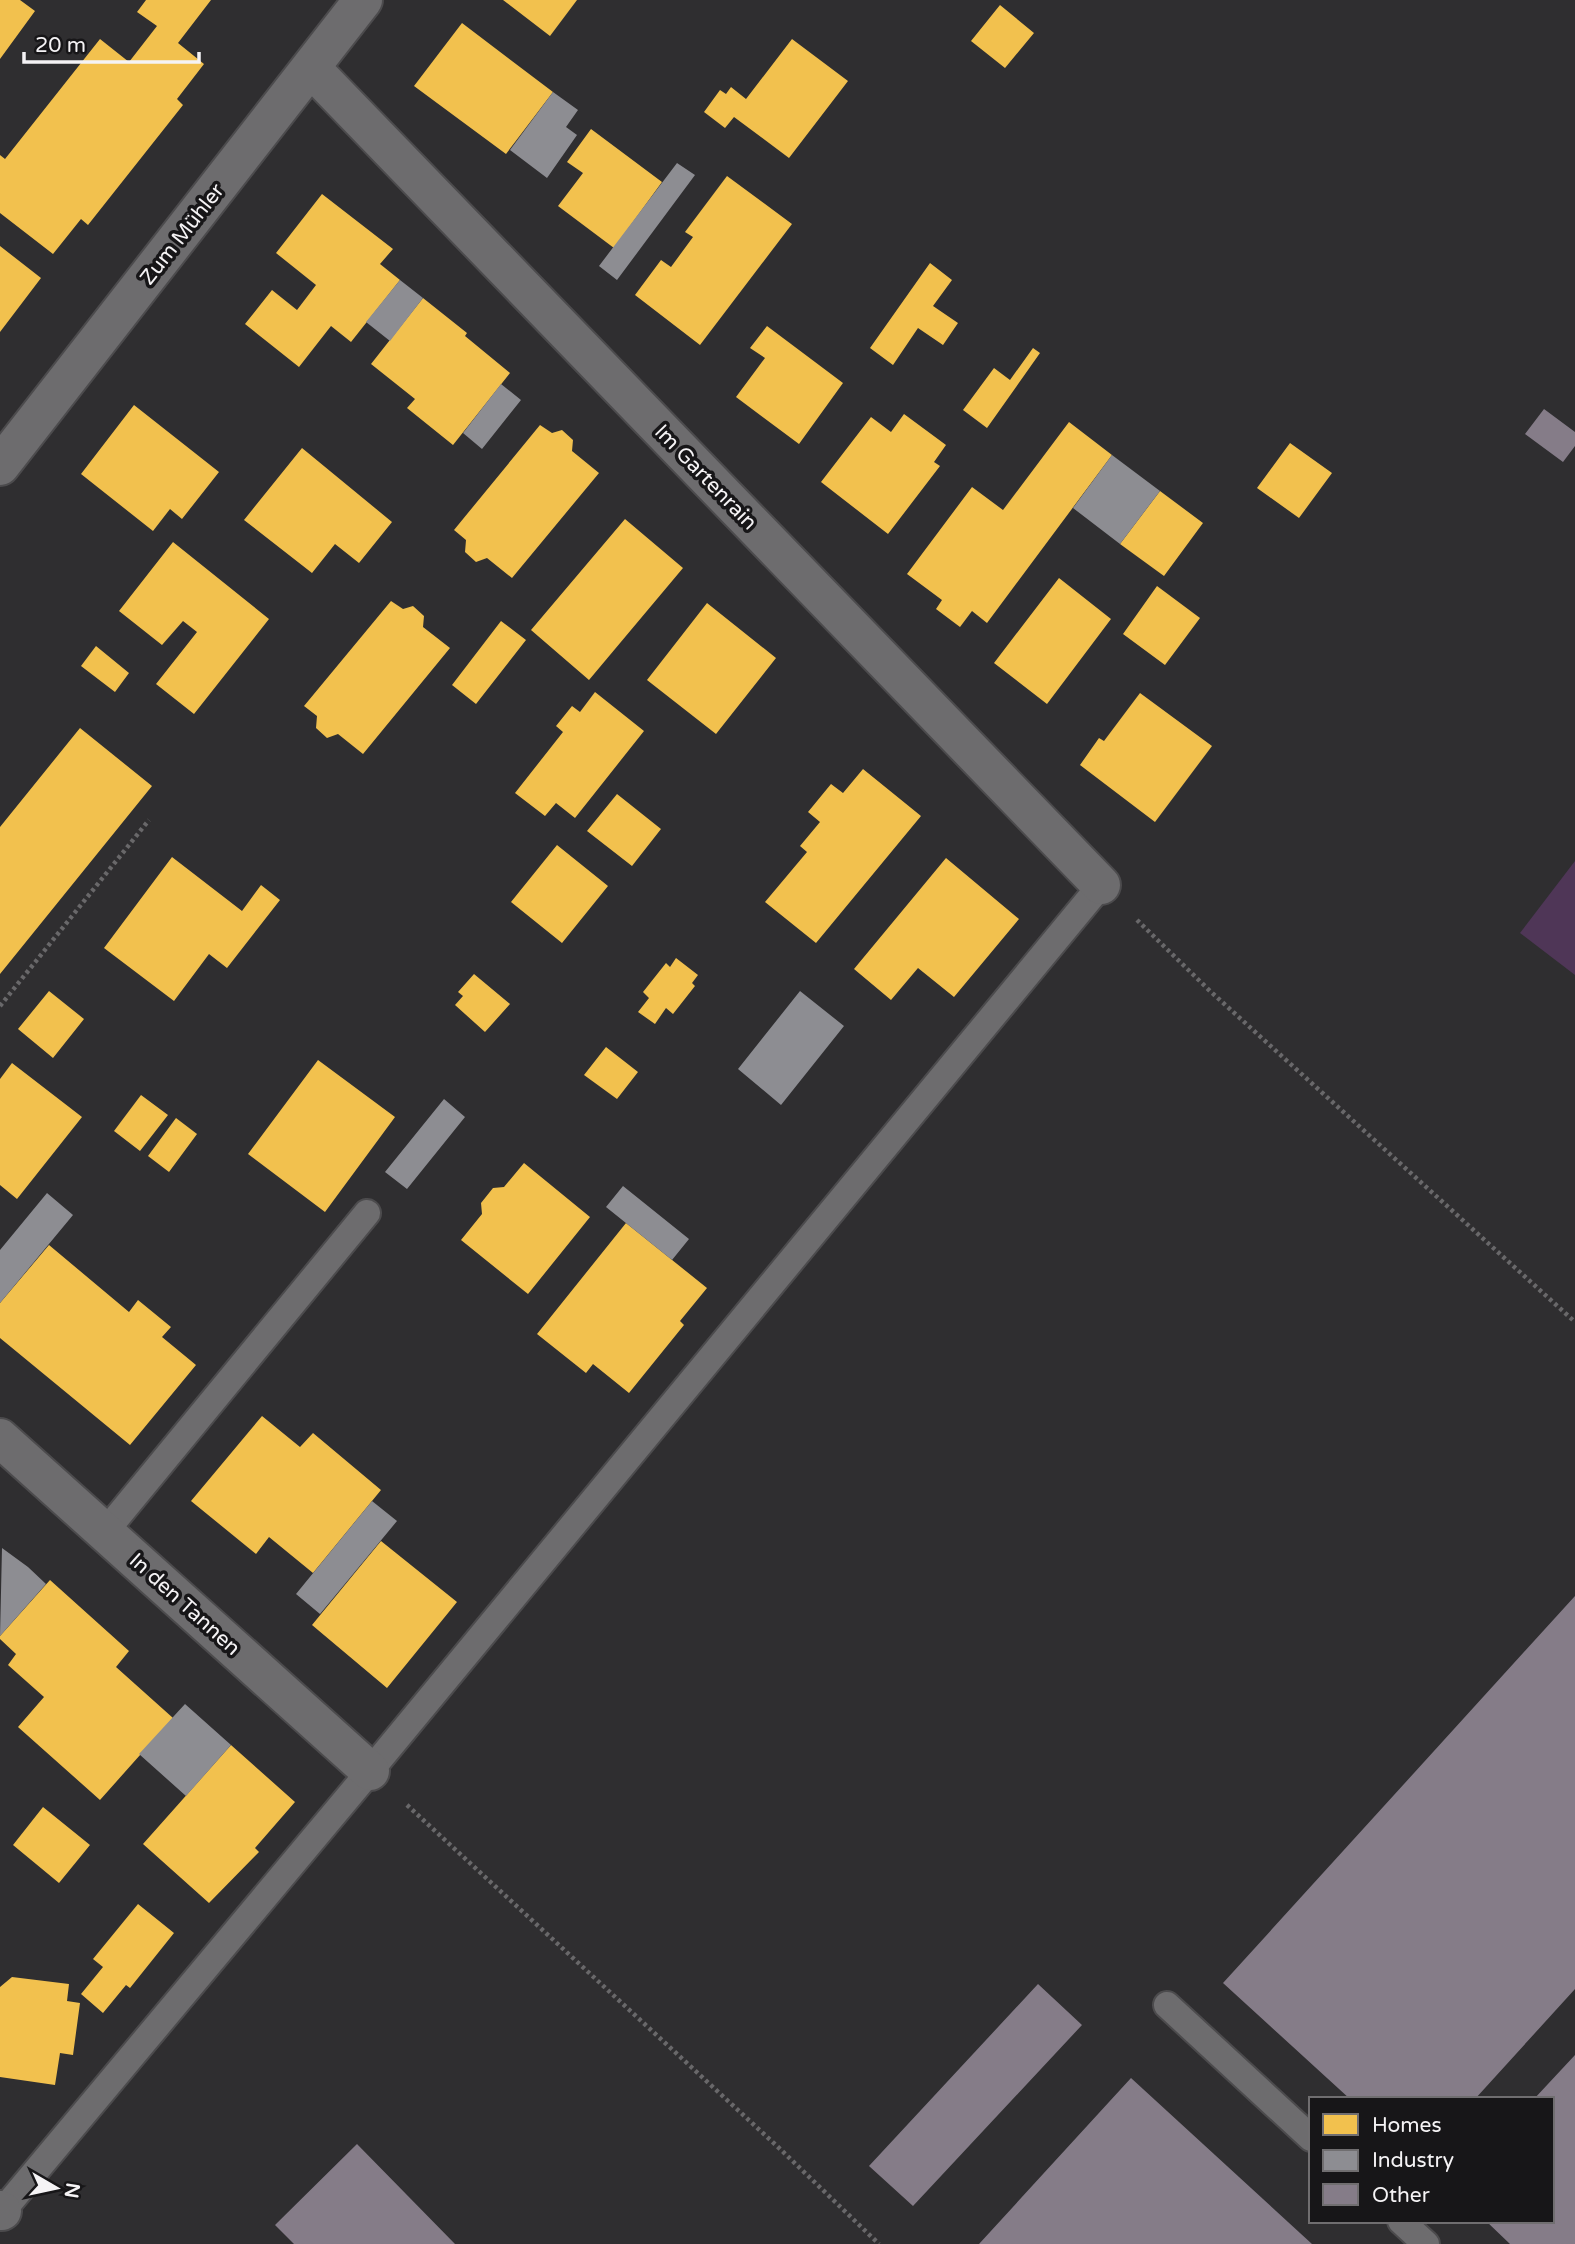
<svg xmlns="http://www.w3.org/2000/svg" width="1575" height="2244" font-family="'Varela Round',sans-serif">
	<style>
		.green { fill: #4f3657 }
		.homes { fill: #f2c14e }
		.industry { fill: #8d8d92 }
		.building { fill: #857c88 }
		.lines { fill: none; stroke-linecap: round; stroke-linejoin: round }
		.lane-casing { stroke: #4c4b4d; stroke-width: 30 }
		.street-casing { stroke: #4c4b4d; stroke-width: 42 }
		.path { stroke: #69686a; stroke-width: 4.5; stroke-dasharray: 3.5 3.5; stroke-linecap: butt }
		.lane { stroke: #6d6c6e; stroke-width: 26 }
		.street { stroke: #6d6c6e; stroke-width: 38 }
		.labels { text-anchor: middle; stroke-width: 7; stroke-linejoin: round; paint-order: stroke }
		.street-label { font-size: 21px; fill: #f5f3f5; stroke: #171618 }
	</style>
	<rect width="100%" height="100%" fill="#2f2e30"/>
	<path class="green" d="M 1575,861 L 1575,975 L 1520,933 Z"/>
	<path class="homes" d="M 0,0 L 20,0 L 35,11 L 0,59 Z
		M 146,0 L 211,0 L 178,43 L 204,64 L 177,99 L 183,105 L 88,225 L 81,219 L 53,254 L 0,213 L 0,155 L 5,159 L 100,39 L 129,62 L 157,26 L 137,12 Z
		M 503,0 L 577,0 L 550,36 Z
		M 1000,5 L 1034,33 L 1005,68 L 971,41 Z
		M 462,23 L 553,92 L 506,154 L 414,86 Z
		M 792,39 L 848,81 L 789,158 L 734,117 L 725,128 L 704,112 L 720,90 L 726,94 L 731,87 L 746,99 Z
		M 591,129 L 662,182 L 614,248 L 558,206 L 583,173 L 567,162 Z
		M 727,176 L 792,224 L 700,345 L 635,295 L 661,260 L 671,267 L 693,237 L 685,232 Z
		M 322,194 L 393,249 L 380,264 L 400,280 L 351,342 L 331,326 L 299,367 L 245,324 L 272,290 L 297,310 L 316,285 L 276,253 Z
		M 0,246 L 41,278 L 0,332 Z
		M 930,263 L 952,280 L 933,306 L 958,323 L 943,345 L 918,328 L 893,365 L 870,348 Z
		M 423,298 L 467,333 L 465,336 L 510,373 L 453,445 L 407,408 L 415,399 L 371,364 Z
		M 767,326 L 843,383 L 799,444 L 736,397 L 765,358 L 750,348 Z
		M 1033,348 L 1040,353 L 987,428 L 963,410 L 994,368 L 1010,380 Z
		M 134,405 L 219,472 L 182,519 L 170,509 L 153,531 L 81,474 Z
		M 904,414 L 946,445 L 934,462 L 940,466 L 888,534 L 821,482 L 871,417 L 891,432 Z
		M 1069,422 L 1112,455 L 987,623 L 972,611 L 960,627 L 936,609 L 942,600 L 907,574 L 972,487 L 1003,510 Z
		M 540,425 L 552,433 L 562,430 L 573,440 L 572,451 L 599,473 L 512,578 L 487,558 L 476,562 L 465,552 L 466,540 L 454,530 Z
		M 1290,443 L 1332,473 L 1299,518 L 1257,488 Z
		M 302,448 L 392,522 L 359,563 L 335,544 L 312,573 L 244,520 Z
		M 1160,491 L 1203,523 L 1164,576 L 1120,544 Z
		M 625,519 L 683,568 L 589,680 L 531,630 Z
		M 173,542 L 269,619 L 194,714 L 156,684 L 197,632 L 183,621 L 162,645 L 119,611 Z
		M 1059,578 L 1111,619 L 1047,704 L 994,663 Z
		M 1157,586 L 1200,618 L 1165,665 L 1123,634 Z
		M 391,601 L 403,609 L 413,606 L 424,616 L 423,627 L 450,648 L 363,754 L 338,734 L 327,738 L 316,728 L 317,716 L 304,706 Z
		M 707,603 L 776,658 L 716,734 L 647,680 Z
		M 501,621 L 526,640 L 476,704 L 452,685 Z
		M 96,646 L 129,673 L 115,692 L 81,666 Z
		M 595,692 L 644,731 L 575,818 L 556,803 L 545,816 L 515,793 L 563,732 L 556,726 L 572,706 L 580,712 Z
		M 1140,693 L 1212,746 L 1155,822 L 1080,765 L 1099,738 L 1104,741 Z
		M 80,728 L 152,786 L 0,974 L 0,827 Z
		M 863,769 L 921,816 L 816,943 L 765,902 L 807,852 L 800,846 L 820,822 L 808,812 L 831,784 L 843,793 Z
		M 617,794 L 661,829 L 632,866 L 587,831 Z
		M 557,845 L 608,886 L 562,943 L 511,902 Z
		M 172,857 L 242,911 L 261,885 L 280,900 L 227,968 L 209,954 L 174,1001 L 104,948 Z
		M 946,858 L 1019,919 L 954,997 L 918,968 L 891,1000 L 854,969 Z
		M 676,958 L 698,975 L 692,983 L 695,986 L 673,1014 L 666,1008 L 655,1024 L 638,1012 L 649,998 L 643,992 L 666,963 L 670,967 Z
		M 474,974 L 510,1004 L 485,1032 L 455,1005 L 463,996 L 458,992 Z
		M 49,991 L 84,1019 L 53,1058 L 18,1029 Z
		M 606,1047 L 638,1072 L 617,1099 L 584,1075 Z
		M 318,1060 L 395,1117 L 325,1212 L 248,1154 Z
		M 12,1063 L 82,1117 L 17,1199 L 0,1185 L 0,1079 Z
		M 141,1095 L 168,1115 L 140,1151 L 114,1131 Z
		M 176,1118 L 197,1134 L 169,1172 L 148,1156 Z
		M 524,1163 L 590,1217 L 528,1294 L 461,1240 L 482,1214 L 481,1203 L 493,1188 L 504,1187 Z
		M 626,1223 L 707,1288 L 680,1321 L 684,1325 L 629,1393 L 593,1364 L 586,1373 L 537,1334 Z
		M 49,1245 L 129,1312 L 138,1300 L 171,1327 L 162,1337 L 196,1365 L 130,1445 L 0,1338 L 0,1303 Z
		M 262,1416 L 300,1447 L 313,1433 L 381,1490 L 313,1573 L 269,1537 L 256,1554 L 191,1501 Z
		M 381,1541 L 457,1602 L 387,1688 L 312,1625 Z
		M 50,1580 L 129,1651 L 116,1667 L 173,1718 L 100,1800 L 18,1727 L 44,1697 L 8,1665 L 16,1654 L 0,1639 L 0,1636 Z
		M 231,1745 L 295,1802 L 255,1848 L 259,1852 L 209,1903 L 143,1844 Z
		M 43,1807 L 90,1845 L 59,1883 L 13,1845 Z
		M 138,1904 L 174,1933 L 130,1988 L 126,1985 L 103,2013 L 81,1994 L 103,1967 L 93,1959 Z
		M 12,1977 L 69,1984 L 67,2001 L 80,2003 L 73,2055 L 60,2053 L 55,2085 L 0,2077 L 0,1987 Z"/>
	<path class="industry" d="M 553,92 L 578,110 L 566,127 L 577,135 L 547,178 L 510,150 Z
		M 677,163 L 695,175 L 617,280 L 599,266 Z
		M 400,280 L 423,298 L 390,341 L 366,322 Z
		M 501,384 L 521,400 L 482,449 L 463,433 Z
		M 1112,455 L 1160,491 L 1120,544 L 1073,508 Z
		M 800,991 L 844,1026 L 781,1105 L 738,1069 Z
		M 444,1099 L 465,1117 L 407,1189 L 385,1172 Z
		M 623,1186 L 689,1239 L 672,1260 L 606,1207 Z
		M 47,1193 L 73,1215 L 0,1303 L 0,1250 Z
		M 372,1501 L 397,1521 L 320,1614 L 296,1594 Z
		M 2,1548 L 28,1567 L 46,1584 L 0,1636 Z
		M 185,1704 L 231,1745 L 186,1796 L 139,1754 Z"/>
	<path class="building" d="M 1544,409 L 1575,432 L 1575,446 L 1563,462 L 1525,434 Z
		M 1575,1596 L 1575,1989 L 1475,2099 L 1350,2099 L 1223,1983 Z
		M 1038,1984 L 1082,2025 L 913,2206 L 869,2166 Z
		M 1575,2055 L 1575,2244 L 1510,2244 L 1486,2221 L 1552,2221 L 1552,2099 L 1534,2099 Z
		M 1131,2078 L 1312,2244 L 979,2244 Z
		M 357,2144 L 455,2244 L 294,2244 L 275,2225 Z"/>
	<g class="lines">
		<g class="lane-casing">
			<path id="lane" d="M 105,1532 L 367,1213
				M 1167,2005 L 1311,2138
				M 0,2214 L 370,1771 L 1101,885
				M 1401,2221 L 1426,2244"/>
		</g>
		<g class="street-casing">
			<path id="street" d="M 312,69 L 1101,885
				M 0,466 L 363,0
				M 0,1438 L 370,1771
				M 0,2210 L 2,2211"/>
		</g>
		<path class="path" d="M 1137,920 L 1210,991 L 1575,1322
			M 0,1006 L 149,820
			M 407,1805 L 778,2147 L 879,2244"/>
		<use href="#lane" class="lane"/>
		<use href="#street" class="street"/>
	</g>
	<g class="labels">
		<g class="street-label">
			<text transform="translate(182 234) rotate(-52)" y="7">Zum Mühler</text>
			<text transform="translate(706 477) rotate(46)" y="7">Im Gartenrain</text>
			<text transform="translate(185 1604) rotate(42)" y="7">In den Tannen</text>
		</g>
	</g>
	<rect x="1309" y="2097" width="245" height="126" fill="#171618" stroke="#706e70" stroke-width="2"/>
	<rect x="1323" y="2114" width="35" height="21" fill="#f2c14e" stroke="#706e70" stroke-width="2"/>
	<text x="1372" y="2132" font-size="21" fill="#f5f3f5">Homes</text>
	<rect x="1323" y="2150" width="35" height="21" fill="#8d8d92" stroke="#706e70" stroke-width="2"/>
	<text x="1372" y="2167" font-size="21" fill="#f5f3f5">Industry</text>
	<rect x="1323" y="2184" width="35" height="21" fill="#857c88" stroke="#706e70" stroke-width="2"/>
	<text x="1372" y="2202" font-size="21" fill="#f5f3f5">Other</text>
	<g transform="translate(56 2188) rotate(99)" stroke="#171618" stroke-width="5" paint-order="stroke">
	<path d="M0-5L12 26L0 18L-12 26Z" fill="#f5f3f5"/>
	<text y="-10" font-size="19" font-weight="bold" text-anchor="middle" fill="#f5f3f5">N</text>
	</g>
	<path d="M24 52v10h175v-10" fill="none" stroke="#f5f3f5" stroke-width="3.5"/>
	<text x="35" y="52" font-size="21" fill="#f5f3f5" stroke="#171618" stroke-width="5" paint-order="stroke">20 m</text>
</svg>
